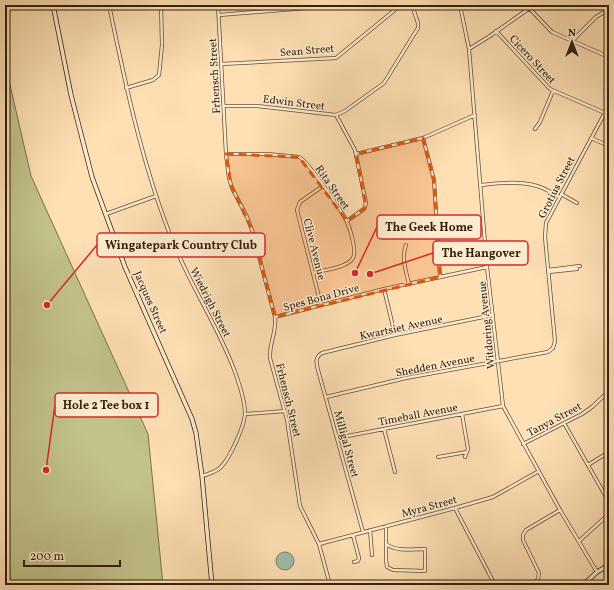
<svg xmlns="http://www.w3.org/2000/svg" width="614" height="590" font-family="Vollkorn,serif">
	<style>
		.green { fill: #c2c28c; stroke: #7a704e }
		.water { fill: #a0bdab; stroke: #747e6d }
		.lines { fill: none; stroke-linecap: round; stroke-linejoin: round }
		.street-casing { stroke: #664f38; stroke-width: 4 }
		.secondary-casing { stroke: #331f0f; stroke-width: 5 }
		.street { stroke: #feebce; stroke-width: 2.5 }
		.secondary { stroke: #feebce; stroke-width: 3.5 }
		.marked { fill: #df560c; fill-opacity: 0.2; stroke: #df560c; stroke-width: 3; stroke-dasharray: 8 5; stroke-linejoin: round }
		.labels { text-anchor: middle; stroke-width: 3; stroke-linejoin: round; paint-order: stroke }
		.street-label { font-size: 11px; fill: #331f0f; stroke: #feebce }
		.leader { fill: none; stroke: #d62828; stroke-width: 1.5 }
		.callout-dot { fill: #d62828; stroke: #feebce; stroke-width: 1.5 }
		.callout { fill: #feebce; stroke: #d62828; stroke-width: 1.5 }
		.callout-label { font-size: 12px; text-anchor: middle; font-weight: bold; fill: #331f0f }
	</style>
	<rect width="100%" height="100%" fill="#fee0b4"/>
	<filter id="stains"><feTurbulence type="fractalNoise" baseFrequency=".005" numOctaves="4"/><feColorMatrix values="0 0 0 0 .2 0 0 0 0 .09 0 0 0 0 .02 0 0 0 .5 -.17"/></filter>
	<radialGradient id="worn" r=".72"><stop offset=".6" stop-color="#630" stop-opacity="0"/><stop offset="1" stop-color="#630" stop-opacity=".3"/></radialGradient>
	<path class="green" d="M 5,63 L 31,176 L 148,434 L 163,585 L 5,585 Z"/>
	<path class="water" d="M276 561a9 9 0 1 1 18 0a9 9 0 1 1-18 0Z"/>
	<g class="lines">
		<g class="street-casing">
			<path id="street" d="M 109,5 C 125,82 141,159 169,232 C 187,281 217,323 235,372 C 239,384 245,399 245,413 C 245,425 230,458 221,467 C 216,472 209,474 202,476
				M 218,5 L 226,154 L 229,178 L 232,188 L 247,217 L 252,230 L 275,317 C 277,331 269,344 270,358 L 287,420 L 300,506 L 319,544 L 330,585
				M 460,5 L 469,49 L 487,267 L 503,406 L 560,510 L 597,572
				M 529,8 L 552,32 L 609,57
				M 219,15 L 306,8 L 318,5
				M 496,31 L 550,89 L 605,113
				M 572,41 L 596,17 L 609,9
				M 469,49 L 490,36 L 534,5
				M 221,64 L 336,58 L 401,5
				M 126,88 L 153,80 L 159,75 L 162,45 L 161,5
				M 224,106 L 257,106 L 336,115 L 355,150 L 366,203 L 364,209 L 347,221
				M 336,115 L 345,111 L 384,83 L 418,28 L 418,23 L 412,5
				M 535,129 L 540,122 L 553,91
				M 423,138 L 434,180 L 440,277
				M 591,138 L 609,146
				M 226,154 L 267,154 L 299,157 C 307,160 341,210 346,220 C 350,228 357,251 353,258 C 347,268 323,270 313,273
				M 356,154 L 423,138 L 475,115
				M 481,185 C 499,183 519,181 537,186 C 545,188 552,193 559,197
				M 561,194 L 577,203
				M 106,214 L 156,196
				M 406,245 C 401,258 406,271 409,284
				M 548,270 L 580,266
				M 548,272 L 577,269
				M 384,289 L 395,335
				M 321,305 L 297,210 L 300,202 L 323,186
				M 275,317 L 384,289 L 487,267
				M 326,397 L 406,378 L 548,352 L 553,348 L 555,341 L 545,237 L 546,223 L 609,105
				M 246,414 L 285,411
				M 462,414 L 468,449 L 465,457
				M 564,423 L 609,502
				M 384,429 L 395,472
				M 337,438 L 503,406
				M 523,444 L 582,414 L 592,407 L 609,391
				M 438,457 L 467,452
				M 588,465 L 609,452
				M 455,508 L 495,585
				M 370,530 L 372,555
				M 363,532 L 318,370 C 316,363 315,357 322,353 L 395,335 L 493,315
				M 353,535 L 359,558 L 358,561 L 354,562
				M 579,541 L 609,514
				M 319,544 L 455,508 L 493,497 L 539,471
				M 386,544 C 397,552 413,549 425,549 L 425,571 L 393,570 L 387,567 L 386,560 L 386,526
				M 533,585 L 538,579 L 539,573 L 523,540 L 523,535 L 526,530 L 560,510"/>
		</g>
		<g class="secondary-casing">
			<path id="secondary" d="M 53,5 L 71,95 L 92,177 L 125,267 L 192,419 L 196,433 L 202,476 L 212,585
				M 583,585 L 597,572 L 609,565"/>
		</g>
		<use href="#street" class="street"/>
		<use href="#secondary" class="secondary"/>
	</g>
	<path class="marked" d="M 423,138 L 434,180 L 440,277 L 275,317 L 252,230 L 231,185 L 226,154 L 299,157 L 347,221 L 366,207 L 356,154 Z"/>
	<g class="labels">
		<g class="street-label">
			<text transform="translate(307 50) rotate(-5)" y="4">Sean Street</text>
			<text transform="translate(533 59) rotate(47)" y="4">Cicero Street</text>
			<text transform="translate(214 76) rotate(-93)" y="4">Frhensch Street</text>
			<text transform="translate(294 102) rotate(7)" y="4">Edwin Street</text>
			<text transform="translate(333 187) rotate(55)" y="4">Rita Street</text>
			<text transform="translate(556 187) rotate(-63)" y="4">Grotius Street</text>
			<text transform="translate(315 249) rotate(76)" y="4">Clive Avenue</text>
			<text transform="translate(321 297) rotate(-15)" y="4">Spes Bona Drive</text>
			<text transform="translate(151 302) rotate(66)" y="4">Jacques Street</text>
			<text transform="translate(211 302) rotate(63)" y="4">Wiedrigh Street</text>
			<text transform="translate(486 325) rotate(-96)" y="4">Witdoring Avenue</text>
			<text transform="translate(401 327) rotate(-12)" y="4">Kwartsiet Avenue</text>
			<text transform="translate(435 365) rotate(-11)" y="4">Shedden Avenue</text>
			<text transform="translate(289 400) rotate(76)" y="4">Frhensch Street</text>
			<text transform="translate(418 414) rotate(-11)" y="4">Timeball Avenue</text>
			<text transform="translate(554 419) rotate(-28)" y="4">Tanya Street</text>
			<text transform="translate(347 444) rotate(75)" y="4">Milligal Street</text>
			<text transform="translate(429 506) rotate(-15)" y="4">Myra Street</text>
		</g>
	</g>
	<path class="leader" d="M355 273L377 227M47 305L97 245M370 274L433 253M46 470L55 405"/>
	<g class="callout-dot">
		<circle cx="355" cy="273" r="4"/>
		<circle cx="47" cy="305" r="4"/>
		<circle cx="370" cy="274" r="4"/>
		<circle cx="46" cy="470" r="4"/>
	</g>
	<g class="callout">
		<rect x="377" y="215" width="104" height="24" rx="4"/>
		<rect x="97" y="233" width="168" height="24" rx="4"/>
		<rect x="433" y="241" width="95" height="24" rx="4"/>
		<rect x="55" y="393" width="103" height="24" rx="4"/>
	</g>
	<g class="callout-label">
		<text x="429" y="231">The Geek Home</text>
		<text x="181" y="249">Wingatepark Country Club</text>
		<text x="481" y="257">The Hangover</text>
		<text x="106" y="409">Hole 2 Tee box 1</text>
	</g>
	<rect width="614" height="590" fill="none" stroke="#fee0b4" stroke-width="20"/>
	<rect x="6" y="6" width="602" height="578" fill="none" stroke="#331f0f" stroke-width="2"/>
	<rect x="10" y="10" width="594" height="570" fill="none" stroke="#331f0f"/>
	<g transform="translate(572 42)" stroke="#feebce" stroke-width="3" paint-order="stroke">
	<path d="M0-3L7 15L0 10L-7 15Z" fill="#331f0f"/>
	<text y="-6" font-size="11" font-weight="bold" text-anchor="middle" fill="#331f0f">N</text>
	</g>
	<path d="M24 560v6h96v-6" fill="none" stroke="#331f0f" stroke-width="2"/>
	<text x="30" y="560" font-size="12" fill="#331f0f" stroke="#feebce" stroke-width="3" paint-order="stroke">200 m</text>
	<rect width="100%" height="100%" filter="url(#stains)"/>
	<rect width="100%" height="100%" fill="url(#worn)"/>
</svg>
